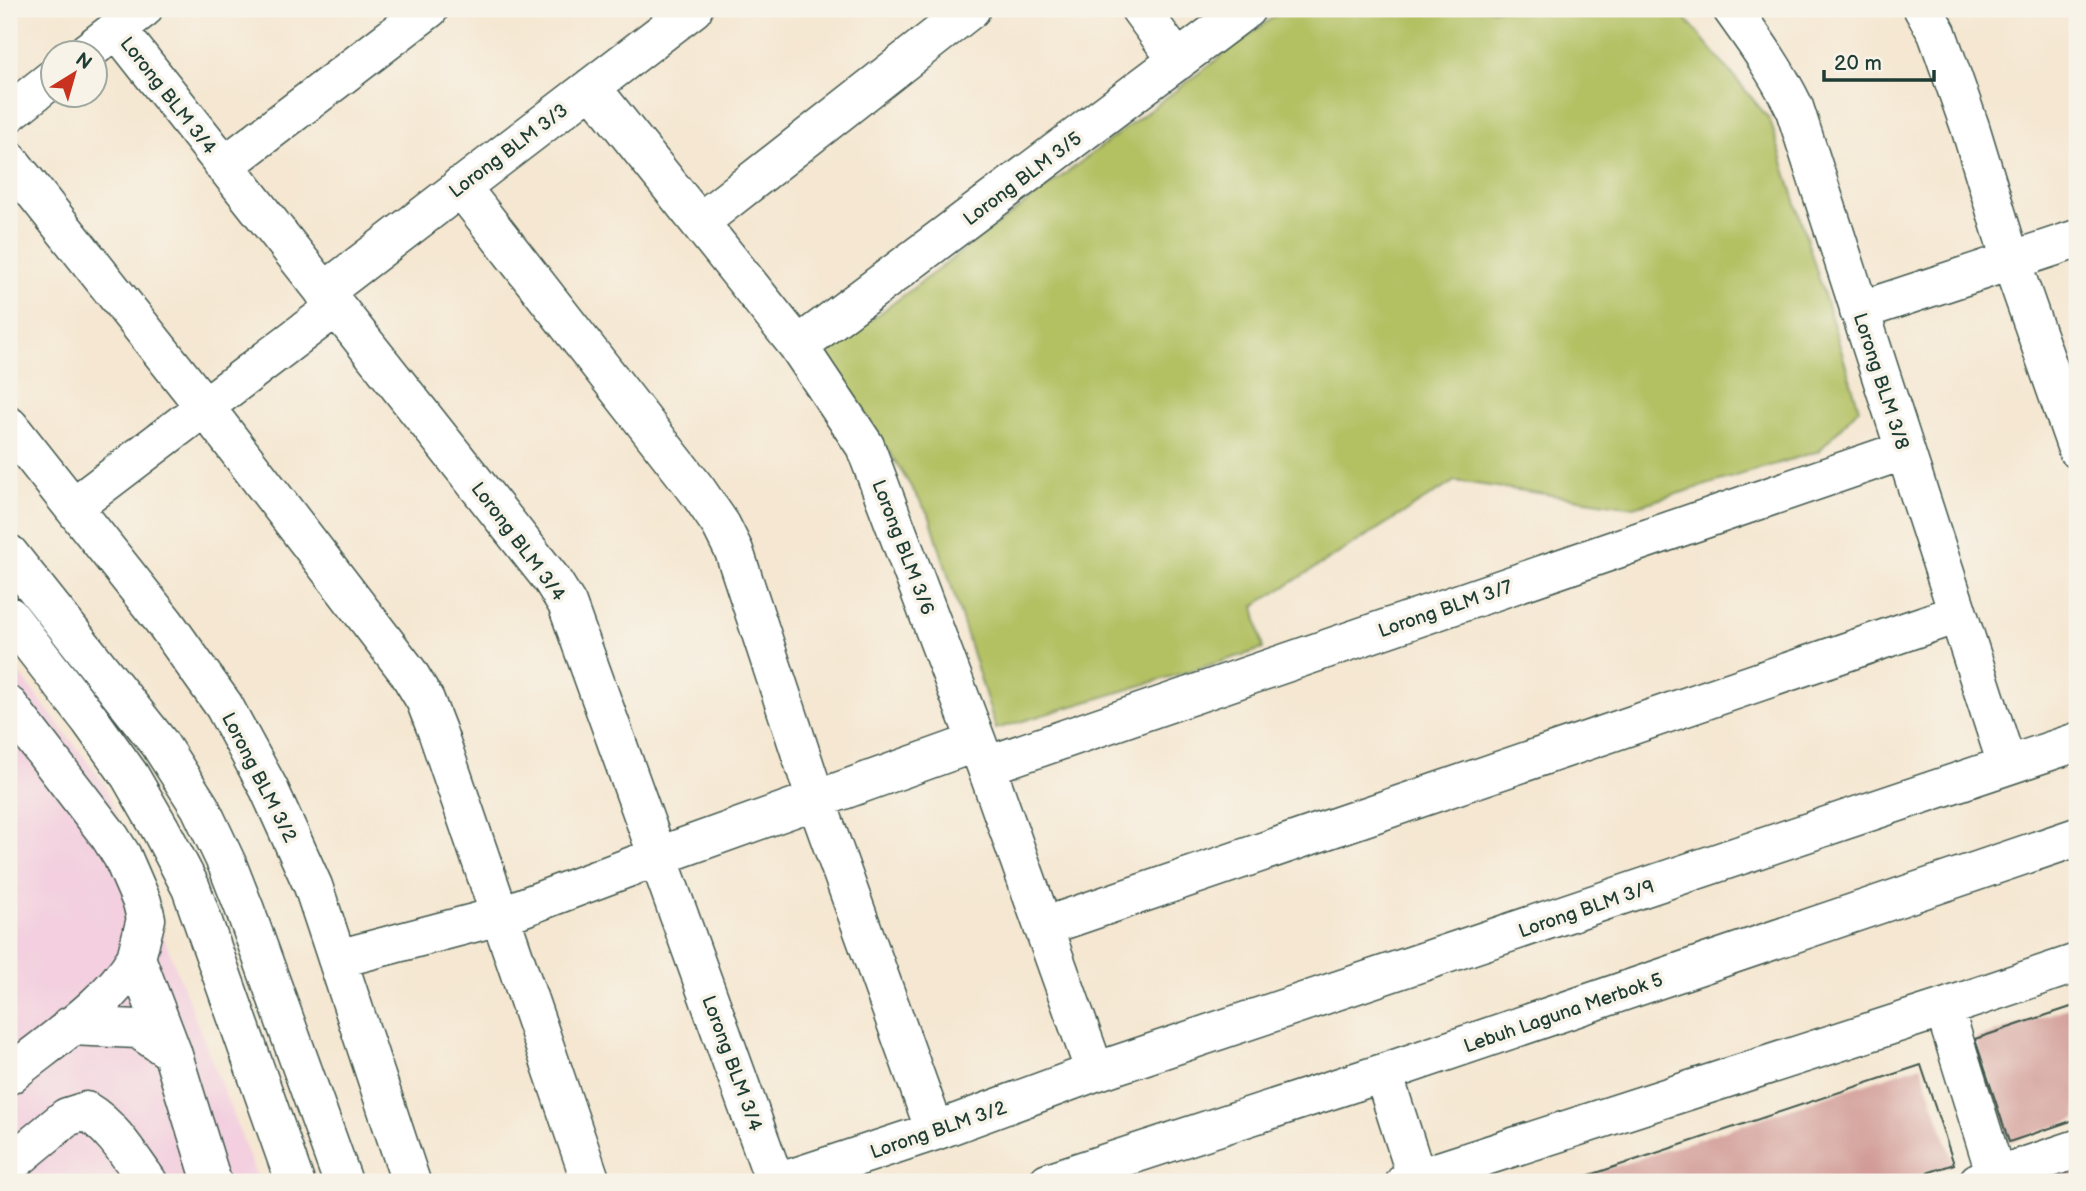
<svg xmlns="http://www.w3.org/2000/svg" width="2086" height="1191" font-family="'Balsamiq Sans',sans-serif">
	<style>
		.built { fill: #f3cfdf }
		.green { fill: #b3c163; stroke: #697f4c; stroke-width: 2 }
		.building { fill: #d29b97 }
		.lines { fill: none; stroke-linecap: round; stroke-linejoin: round }
		.minor-casing { stroke: #3f564c; stroke-width: 41 }
		.minor { stroke: #fff; stroke-width: 38 }
		.labels { text-anchor: middle; stroke-width: 7; stroke-linejoin: round; paint-order: stroke }
		.street-label { font-size: 19px; fill: #1f3d34; stroke: #f7f3e8 }
	</style>
	<rect width="100%" height="100%" fill="#f7f3e8"/>
	<filter id="ink" filterUnits="userSpaceOnUse"><feTurbulence type="fractalNoise" baseFrequency=".0143" numOctaves="2"/><feDisplacementMap in="SourceGraphic" scale="14" xChannelSelector="R" yChannelSelector="G"/><feConvolveMatrix kernelMatrix="1 2 1 2 8 2 1 2 1" color-interpolation-filters="sRGB"/></filter>
	<filter id="wash" filterUnits="userSpaceOnUse"><feTurbulence type="fractalNoise" baseFrequency=".00686" numOctaves="4" result="noise"/><feDisplacementMap in="SourceGraphic" scale="28" xChannelSelector="R" yChannelSelector="G"/><feGaussianBlur stdDeviation="1.57" result="paint"/><feColorMatrix in="noise" values="0 0 0 0 0 0 0 0 0 0 0 0 0 0 0 0 0 1.4 0 .05"/><feComposite in="paint" operator="in"/></filter>
	<g filter="url(#wash)">
		<rect width="100%" height="100%" fill="#f5e7d1"/>
		<path class="built" d="M 9,660 L 104,783 L 259,1182 L 9,1182 Z"/>
		<path class="green" d="M 1284,9 L 1678,9 L 1770,120 L 1859,408 L 1819,451 L 1634,507 L 1455,481 L 1254,606 L 1263,649 L 996,729 L 930,517 L 827,353 Z"/>
		<g id="blocks">
			<path class="building" d="M 2077,1005 L 2077,1119 L 2009,1142 L 1975,1039 Z
				M 1921,1065 L 1954,1164 L 1900,1182 L 1569,1182 Z
				M 2077,1157 L 2077,1182 L 2004,1182 Z"/>
		</g>
	</g>
	<g filter="url(#ink)">
		<use href="#blocks" fill-opacity="0" stroke="#3f564c" stroke-width="2"/>
		<g class="lines">
			<g class="minor-casing">
				<path id="minor" d="M 1140,9 L 1178,61
					M 1732,9 C 1755,41 1777,72 1794,107 L 2007,765
					M 1923,9 L 1937,33 L 1970,127 L 2011,261 L 2077,449
					M 117,29 L 552,580 L 567,604 L 775,1182
					M 87,52 L 143,9
					M 591,87 L 798,346 L 865,446 L 986,766 L 1095,1072
					M 9,113 L 52,79
					M 9,160 L 204,406 L 408,672 L 425,700 L 437,731 L 591,1182
					M 224,166 L 429,9
					M 460,186 L 697,490 L 721,525 L 734,551 L 816,800 L 935,1131
					M 700,222 L 971,9
					M 324,292 L 693,9
					M 1859,311 L 2077,239
					M 798,346 L 1246,9
					M 9,426 L 165,623 L 224,706 L 269,789 L 313,886 L 411,1182
					M 73,507 L 336,307
					M 9,554 L 159,743 L 200,807 L 227,864 L 245,910 L 343,1182
					M 9,616 L 90,720 L 130,776 L 161,830 L 191,888 L 295,1182
					M 9,706 L 110,837 L 122,856 L 142,902 L 146,919 L 136,958 L 172,1052 L 212,1182
					M 986,766 L 1905,450
					M 1043,927 L 1957,614
					M 337,959 L 500,916 L 659,856 L 977,742
					M 1944,1008 L 1998,1182
					M 70,1026 L 138,1029 L 172,1052
					M 1383,1073 L 1418,1182
					M 9,1075 C 52,1040 107,1006 136,958
					M 9,1165 L 67,1117 L 86,1111 C 112,1126 131,1158 148,1182
					M 780,1182 L 935,1131 L 1095,1072 L 2077,742
					M 1048,1182 L 1383,1073 L 2077,837
					M 1405,1182 L 1944,1008 L 2077,963
					M 1978,1182 L 2077,1149"/>
			</g>
			<use href="#minor" class="minor"/>
		</g>
	</g>
	<g class="labels">
		<g class="street-label">
			<text transform="translate(169 95) rotate(52)" y="7">Lorong BLM 3/4</text>
			<text transform="translate(508 150) rotate(-37)" y="7">Lorong BLM 3/3</text>
			<text transform="translate(1022 178) rotate(-37)" y="7">Lorong BLM 3/5</text>
			<text transform="translate(1882 381) rotate(72)" y="7">Lorong BLM 3/8</text>
			<text transform="translate(519 541) rotate(53)" y="7">Lorong BLM 3/4</text>
			<text transform="translate(904 547) rotate(69)" y="7">Lorong BLM 3/6</text>
			<text transform="translate(1445 608) rotate(-19)" y="7">Lorong BLM 3/7</text>
			<text transform="translate(260 777) rotate(63)" y="7">Lorong BLM 3/2</text>
			<text transform="translate(1586 908) rotate(-19)" y="7">Lorong BLM 3/9</text>
			<text transform="translate(1563 1012) rotate(-19)" y="7">Lebuh Laguna Merbok 5</text>
			<text transform="translate(733 1063) rotate(70)" y="7">Lorong BLM 3/4</text>
			<text transform="translate(938 1129) rotate(-19)" y="7">Lorong BLM 3/2</text>
		</g>
	</g>
	<rect width="2086" height="1191" fill="none" stroke="#f7f3e8" stroke-width="35"/>
	<g transform="translate(74 74) rotate(37)"><circle r="33" fill="#f7f3e8" stroke="#a1aaa0" stroke-width="2"/>
	<path d="M0-5L12 26L0 18L-12 26Z" fill="#c8321e"/>
	<text y="-10" font-size="19" font-weight="bold" text-anchor="middle" fill="#1f3d34">N</text>
	</g>
	<path d="M1824 70v10h110v-10" fill="none" stroke="#1f3d34" stroke-width="3.5"/>
	<text x="1834" y="70" font-size="21" fill="#1f3d34" stroke="#f7f3e8" stroke-width="5" paint-order="stroke">20 m</text>
</svg>
